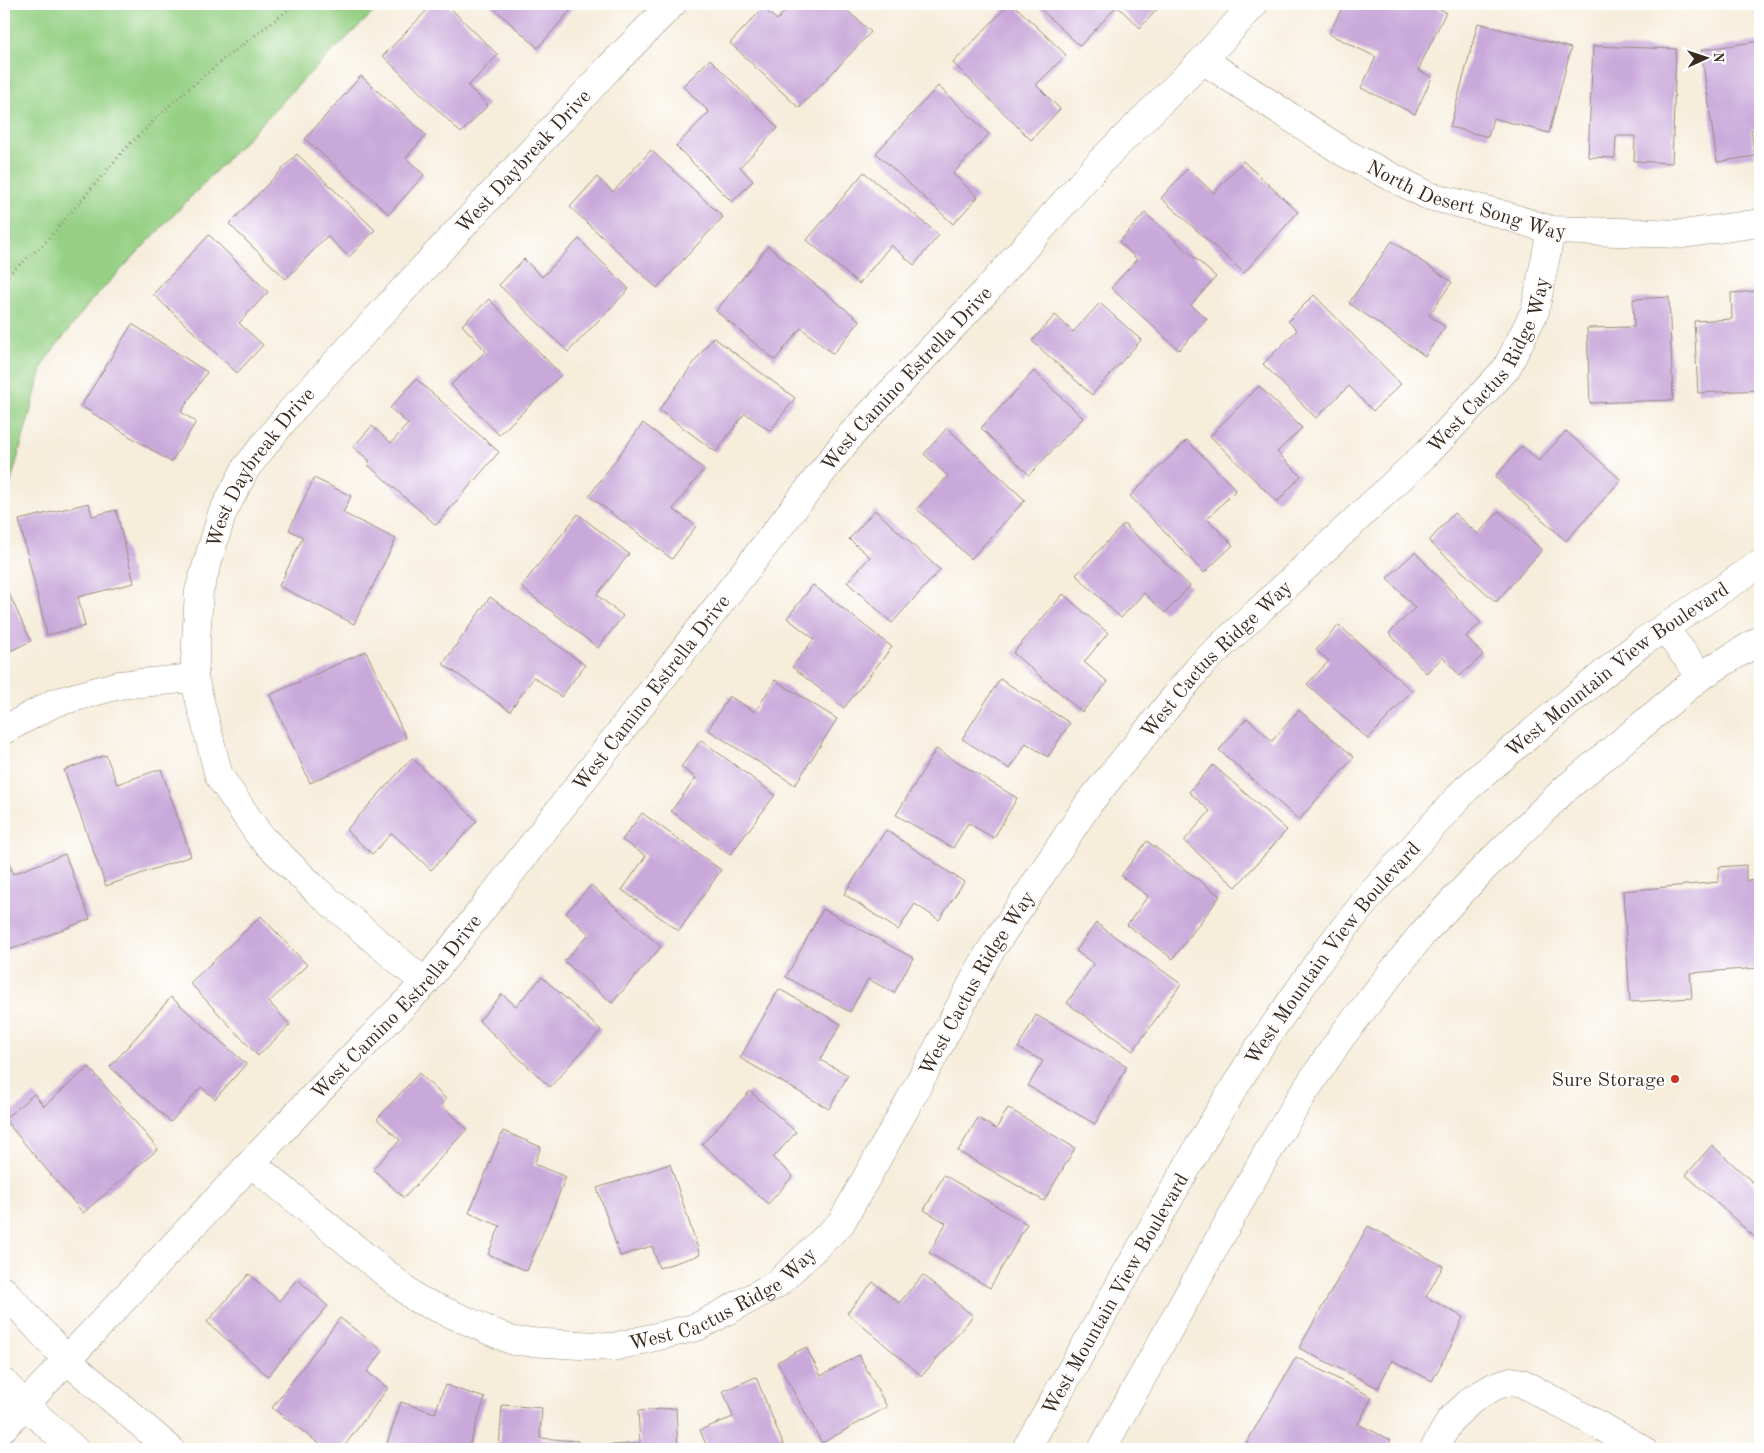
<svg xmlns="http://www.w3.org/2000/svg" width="1764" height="1453" font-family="'Old Standard TT',serif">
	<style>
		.green { fill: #95d084; stroke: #687d51 }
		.building { fill: #c9a9da }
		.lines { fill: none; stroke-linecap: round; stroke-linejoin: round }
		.minor-casing { stroke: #988c7c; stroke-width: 29 }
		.path { stroke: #988c7c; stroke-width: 3; stroke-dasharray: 1 4; stroke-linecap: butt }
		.minor { stroke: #fff; stroke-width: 28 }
		.poi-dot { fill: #c8321e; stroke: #fff; stroke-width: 2 }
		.labels { text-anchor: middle; stroke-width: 4.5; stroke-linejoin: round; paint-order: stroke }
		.street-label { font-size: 20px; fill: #3b2a1e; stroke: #fff }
		.poi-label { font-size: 20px; fill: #3b2a1e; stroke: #fff; text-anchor: end }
	</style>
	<rect width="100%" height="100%" fill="#fff"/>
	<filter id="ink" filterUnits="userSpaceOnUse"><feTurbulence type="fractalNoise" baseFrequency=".02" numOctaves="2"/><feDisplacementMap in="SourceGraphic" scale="10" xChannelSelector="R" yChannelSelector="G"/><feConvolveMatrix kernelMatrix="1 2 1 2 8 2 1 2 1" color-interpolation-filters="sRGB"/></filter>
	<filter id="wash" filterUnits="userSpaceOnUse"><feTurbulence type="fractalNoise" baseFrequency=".0096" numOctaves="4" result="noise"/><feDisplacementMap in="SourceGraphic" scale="20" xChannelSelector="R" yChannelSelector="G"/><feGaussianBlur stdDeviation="1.12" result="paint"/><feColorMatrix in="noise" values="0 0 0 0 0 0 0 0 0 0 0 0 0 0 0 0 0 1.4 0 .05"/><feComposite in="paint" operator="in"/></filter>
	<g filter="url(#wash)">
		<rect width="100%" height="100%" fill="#f6eddb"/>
		<path class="green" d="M 4,4 L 382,4 L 307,76 L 91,301 L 44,362 L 10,485 L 4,487 Z"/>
		<g id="blocks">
			<path class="building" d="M 433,4 L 446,4 L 498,55 L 468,86 L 488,105 L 461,133 L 383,56 Z
				M 489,4 L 574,4 L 575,5 L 538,48 Z
				M 792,4 L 840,4 L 871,32 L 799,108 L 730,43 L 763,8 L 777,20 Z
				M 1009,4 L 1013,4 L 1066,55 L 1036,85 L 1060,109 L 1031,140 L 953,63 Z
				M 1035,4 L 1162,4 L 1140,28 L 1117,6 L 1080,46 Z
				M 1344,4 L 1430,4 L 1446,12 L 1418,70 L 1432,77 L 1415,114 L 1361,88 L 1376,57 L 1329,34 Z
				M 1478,23 L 1571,48 L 1549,133 L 1493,118 L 1488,137 L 1450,127 Z
				M 1760,41 L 1760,128 L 1751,130 L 1755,156 L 1717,162 L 1701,50 Z
				M 1593,46 L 1676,49 L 1672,163 L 1634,161 L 1635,136 L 1616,136 L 1615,158 L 1588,157 Z
				M 710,59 L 778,128 L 740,167 L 753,181 L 732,202 L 676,146 L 709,112 L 683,86 Z
				M 361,76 L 426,135 L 406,158 L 424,175 L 389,214 L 305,139 Z
				M 938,86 L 989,134 L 953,174 L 978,197 L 953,224 L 876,153 Z
				M 651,150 L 723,217 L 657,288 L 570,207 L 597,177 L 613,192 Z
				M 297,154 L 375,230 L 349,257 L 327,236 L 286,279 L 229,224 Z
				M 1243,161 L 1298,212 L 1244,273 L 1161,198 L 1187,169 L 1214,193 Z
				M 864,172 L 939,235 L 914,265 L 891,245 L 859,284 L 807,240 Z
				M 1145,213 L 1216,277 L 1191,305 L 1207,319 L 1179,350 L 1111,288 L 1137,259 L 1119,242 Z
				M 209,235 L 268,292 L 239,323 L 263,345 L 237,373 L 153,294 Z
				M 579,239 L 629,289 L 568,352 L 499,285 L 524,259 L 542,277 Z
				M 1392,241 L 1452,282 L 1429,315 L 1445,327 L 1425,356 L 1349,303 Z
				M 768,246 L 860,321 L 833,354 L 801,328 L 775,360 L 716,311 Z
				M 1760,291 L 1760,390 L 1698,393 L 1694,321 L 1732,319 L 1731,293 Z
				M 1314,295 L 1401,384 L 1373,411 L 1349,386 L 1316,418 L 1263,364 L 1297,330 L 1288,321 Z
				M 1669,297 L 1673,400 L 1590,403 L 1587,328 L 1634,327 L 1633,299 Z
				M 489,299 L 561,375 L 499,435 L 451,385 L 486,351 L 462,325 Z
				M 1100,303 L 1141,340 L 1092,395 L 1032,341 L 1055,315 L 1073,332 Z
				M 132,324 L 207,372 L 181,412 L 196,422 L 171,462 L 81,406 Z
				M 713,337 L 795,398 L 770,431 L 745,413 L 716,452 L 659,410 Z
				M 1034,371 L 1083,418 L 1029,475 L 981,428 Z
				M 416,379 L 499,452 L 436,525 L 367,464 L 370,461 L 353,447 L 372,426 L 391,443 L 408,424 L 390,408 Z
				M 1259,386 L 1302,428 L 1277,452 L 1301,476 L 1277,502 L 1210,436 Z
				M 643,423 L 704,469 L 673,509 L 696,526 L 672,559 L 589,496 Z
				M 947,428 L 1025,500 L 971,559 L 917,509 L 948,476 L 924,454 Z
				M 1566,431 L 1621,480 L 1566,541 L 1495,477 L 1522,446 L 1539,461 Z
				M 1187,440 L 1236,490 L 1207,519 L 1233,545 L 1204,573 L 1130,496 Z
				M 314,478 L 351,496 L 343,513 L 396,539 L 354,624 L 279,586 L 303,537 L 289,530 Z
				M 89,503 L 92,516 L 116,510 L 134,583 L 78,597 L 85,626 L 47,635 L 19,520 Z
				M 875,510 L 940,570 L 892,623 L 847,582 L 870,557 L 849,539 Z
				M 1499,511 L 1542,550 L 1496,602 L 1429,541 L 1454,513 L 1478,534 Z
				M 578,514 L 629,554 L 597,595 L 623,616 L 598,648 L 521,587 Z
				M 1124,524 L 1190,586 L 1165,613 L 1144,593 L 1121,618 L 1076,575 Z
				M 1415,552 L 1481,623 L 1466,636 L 1483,655 L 1460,676 L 1443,657 L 1426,673 L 1389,633 L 1415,608 L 1387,578 Z
				M 4,583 L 31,641 L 4,654 Z
				M 813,585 L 892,647 L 844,708 L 792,667 L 814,639 L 787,618 Z
				M 1063,594 L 1108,633 L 1084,662 L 1108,682 L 1082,712 L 1013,653 Z
				M 490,597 L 585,665 L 561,697 L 534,677 L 510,711 L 443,664 Z
				M 1339,625 L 1412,691 L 1368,739 L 1307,684 L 1329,661 L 1316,650 Z
				M 366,651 L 406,738 L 310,783 L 270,695 Z
				M 1000,679 L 1070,723 L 1048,757 L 1026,743 L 1010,769 L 962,739 Z
				M 775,680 L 837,719 L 795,785 L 708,730 L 729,696 L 755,712 Z
				M 1299,710 L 1354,757 L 1299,820 L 1219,750 L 1247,718 L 1272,741 Z
				M 701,740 L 775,795 L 730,855 L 671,811 L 696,778 L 681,767 Z
				M 936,749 L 1017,798 L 994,838 L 968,823 L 953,848 L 896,815 Z
				M 106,755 L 117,784 L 161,769 L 191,856 L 106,886 L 64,770 Z
				M 412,758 L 477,821 L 431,870 L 392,833 L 372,854 L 346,830 Z
				M 1213,765 L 1287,830 L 1236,887 L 1184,841 L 1210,811 L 1189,792 Z
				M 642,813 L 721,870 L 679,931 L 622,890 L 646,856 L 622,840 Z
				M 886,830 L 964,882 L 939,920 L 915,904 L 898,930 L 844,894 Z
				M 1147,841 L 1220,896 L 1173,959 L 1127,925 L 1148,896 L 1121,876 Z
				M 4,850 L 13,874 L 65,854 L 90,919 L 4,952 Z
				M 1746,865 L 1746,881 L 1760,880 L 1760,968 L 1690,973 L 1692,998 L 1630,1002 L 1623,891 L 1719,882 L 1719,867 Z
				M 591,885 L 661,947 L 612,1003 L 564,961 L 589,934 L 566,913 Z
				M 823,909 L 913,958 L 894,993 L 868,979 L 850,1012 L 786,977 Z
				M 261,916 L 307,965 L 269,1002 L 290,1025 L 258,1056 L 190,983 Z
				M 1096,923 L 1181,984 L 1133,1051 L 1067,1003 L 1094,964 L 1076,951 Z
				M 542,977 L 601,1030 L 550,1087 L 479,1021 L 502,994 L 516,1006 Z
				M 779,989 L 841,1024 L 820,1060 L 848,1075 L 829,1109 L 740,1058 Z
				M 171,997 L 246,1064 L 215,1099 L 201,1087 L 171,1122 L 110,1067 Z
				M 1036,1015 L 1127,1066 L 1095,1124 L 1028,1086 L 1043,1061 L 1018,1048 Z
				M 89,1067 L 158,1149 L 83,1213 L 4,1119 L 34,1094 L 44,1106 Z
				M 419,1073 L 446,1099 L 441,1105 L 467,1129 L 404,1198 L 373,1169 L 400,1140 L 377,1119 Z
				M 750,1091 L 796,1132 L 773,1158 L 793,1176 L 768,1204 L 702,1144 Z
				M 1008,1108 L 1075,1148 L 1044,1201 L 958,1151 L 978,1118 L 996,1129 Z
				M 503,1131 L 541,1147 L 534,1164 L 566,1177 L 527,1271 L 488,1254 L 500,1226 L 469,1213 Z
				M 1712,1145 L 1760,1189 L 1760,1242 L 1686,1175 Z
				M 670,1164 L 700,1255 L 659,1268 L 652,1246 L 620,1256 L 597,1188 Z
				M 944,1175 L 1027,1224 L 990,1288 L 929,1253 L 946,1223 L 924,1210 Z
				M 1368,1226 L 1443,1266 L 1426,1297 L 1463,1317 L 1450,1348 L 1432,1381 L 1392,1360 L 1378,1388 L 1299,1348 Z
				M 249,1274 L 279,1301 L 297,1279 L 328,1306 L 268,1376 L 207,1322 Z
				M 923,1275 L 973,1316 L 922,1376 L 847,1313 L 873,1282 L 899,1303 Z
				M 340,1318 L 383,1351 L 367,1372 L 388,1388 L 342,1449 L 326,1449 L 272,1408 Z
				M 806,1347 L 821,1376 L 859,1355 L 887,1407 L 822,1443 L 777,1362 Z
				M 1296,1357 L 1372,1397 L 1358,1424 L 1391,1440 L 1386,1449 L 1243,1449 Z
				M 756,1377 L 785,1449 L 708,1449 L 700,1430 L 733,1417 L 723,1391 Z
				M 445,1385 L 485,1398 L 468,1449 L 385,1449 L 401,1402 L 435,1413 Z
				M 502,1405 L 542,1408 L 540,1438 L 578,1441 L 577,1449 L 499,1449 Z
				M 676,1408 L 678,1449 L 600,1449 L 600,1446 L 640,1443 L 638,1411 Z"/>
		</g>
	</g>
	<g filter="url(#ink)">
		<use href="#blocks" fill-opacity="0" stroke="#988c7c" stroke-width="1"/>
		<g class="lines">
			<g class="minor-casing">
				<g id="minor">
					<path id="s1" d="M 1203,60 L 1345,153 L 1429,196 L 1494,212 L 1551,230 L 1683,234 L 1760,223"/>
					<path d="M 1664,628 L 1701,676"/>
					<path d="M 4,730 L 54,703 L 119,685 L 194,678"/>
					<path id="s2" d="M 425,983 L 316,890 L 260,836 L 219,776 L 194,678 L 199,591 L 222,514 L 246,468 L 291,411 L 607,70 L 672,4"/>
					<path id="s3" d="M 251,1163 L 417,1299 L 513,1341 L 613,1347 L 697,1327 L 777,1284 L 841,1223 L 905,1109 L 987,956 L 1089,803 L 1201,665 L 1429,451 L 1506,369 L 1535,311 L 1551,230"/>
					<path d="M 4,1291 L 67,1360 L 170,1449"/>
					<path d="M 4,1383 L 25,1405 L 74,1449"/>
					<path id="s4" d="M 4,1427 L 310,1100 L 425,983 L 850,436 L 987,290 L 1101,161 L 1203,60 L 1254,4"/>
					<path id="s5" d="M 1026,1449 L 1210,1127 L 1256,1052 L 1326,951 L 1372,893 L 1466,789 L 1517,745 L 1641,643 L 1760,564"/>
					<path d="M 1102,1449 L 1266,1155 L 1299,1100 L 1342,1036 L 1423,933 L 1485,867 L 1564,790 L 1701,676 L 1760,640"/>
					<path d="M 1434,1449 L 1451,1419 L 1473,1399 L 1495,1386 L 1511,1381 L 1522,1383 L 1642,1449"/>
				</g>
			</g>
			<path class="path" d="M 4,278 L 43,245 L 126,148 L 173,102 L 224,59 L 296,4"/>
			<use href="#minor" class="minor"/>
		</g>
	</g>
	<circle class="poi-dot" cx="1675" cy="1079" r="5"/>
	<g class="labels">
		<g class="street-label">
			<text dy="7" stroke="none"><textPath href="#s2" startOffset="1028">West Daybreak Drive</textPath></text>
			<text dy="7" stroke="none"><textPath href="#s1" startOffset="301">North Desert Song Way</textPath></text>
			<text dy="7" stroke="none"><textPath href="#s3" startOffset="1771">West Cactus Ridge Way</textPath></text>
			<text dy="7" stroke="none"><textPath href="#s4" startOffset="1385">West Camino Estrella Drive</textPath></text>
			<text dy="7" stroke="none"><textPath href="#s2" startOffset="622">West Daybreak Drive</textPath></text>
			<text dy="7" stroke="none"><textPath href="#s3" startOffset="1366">West Cactus Ridge Way</textPath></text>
			<text dy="7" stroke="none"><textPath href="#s5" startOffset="989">West Mountain View Boulevard</textPath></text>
			<text dy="7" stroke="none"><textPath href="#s4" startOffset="980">West Camino Estrella Drive</textPath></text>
			<text dy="7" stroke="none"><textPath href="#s5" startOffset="584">West Mountain View Boulevard</textPath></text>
			<text dy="7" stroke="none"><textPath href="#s3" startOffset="961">West Cactus Ridge Way</textPath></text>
			<text dy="7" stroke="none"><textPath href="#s4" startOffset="575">West Camino Estrella Drive</textPath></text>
			<text dy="7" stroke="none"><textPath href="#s3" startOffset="541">West Cactus Ridge Way</textPath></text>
			<text dy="7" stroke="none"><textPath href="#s5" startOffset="179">West Mountain View Boulevard</textPath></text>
		</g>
		<g class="poi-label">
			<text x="1665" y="1086">Sure Storage</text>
		</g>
	</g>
	<rect width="1764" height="1453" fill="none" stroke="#fff" stroke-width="20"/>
	<g transform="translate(1706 58) rotate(87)" stroke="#ffffff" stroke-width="4" paint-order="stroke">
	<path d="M0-4L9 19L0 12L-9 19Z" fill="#3b2a1e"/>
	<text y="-8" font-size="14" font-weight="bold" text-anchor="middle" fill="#3b2a1e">N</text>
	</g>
</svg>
